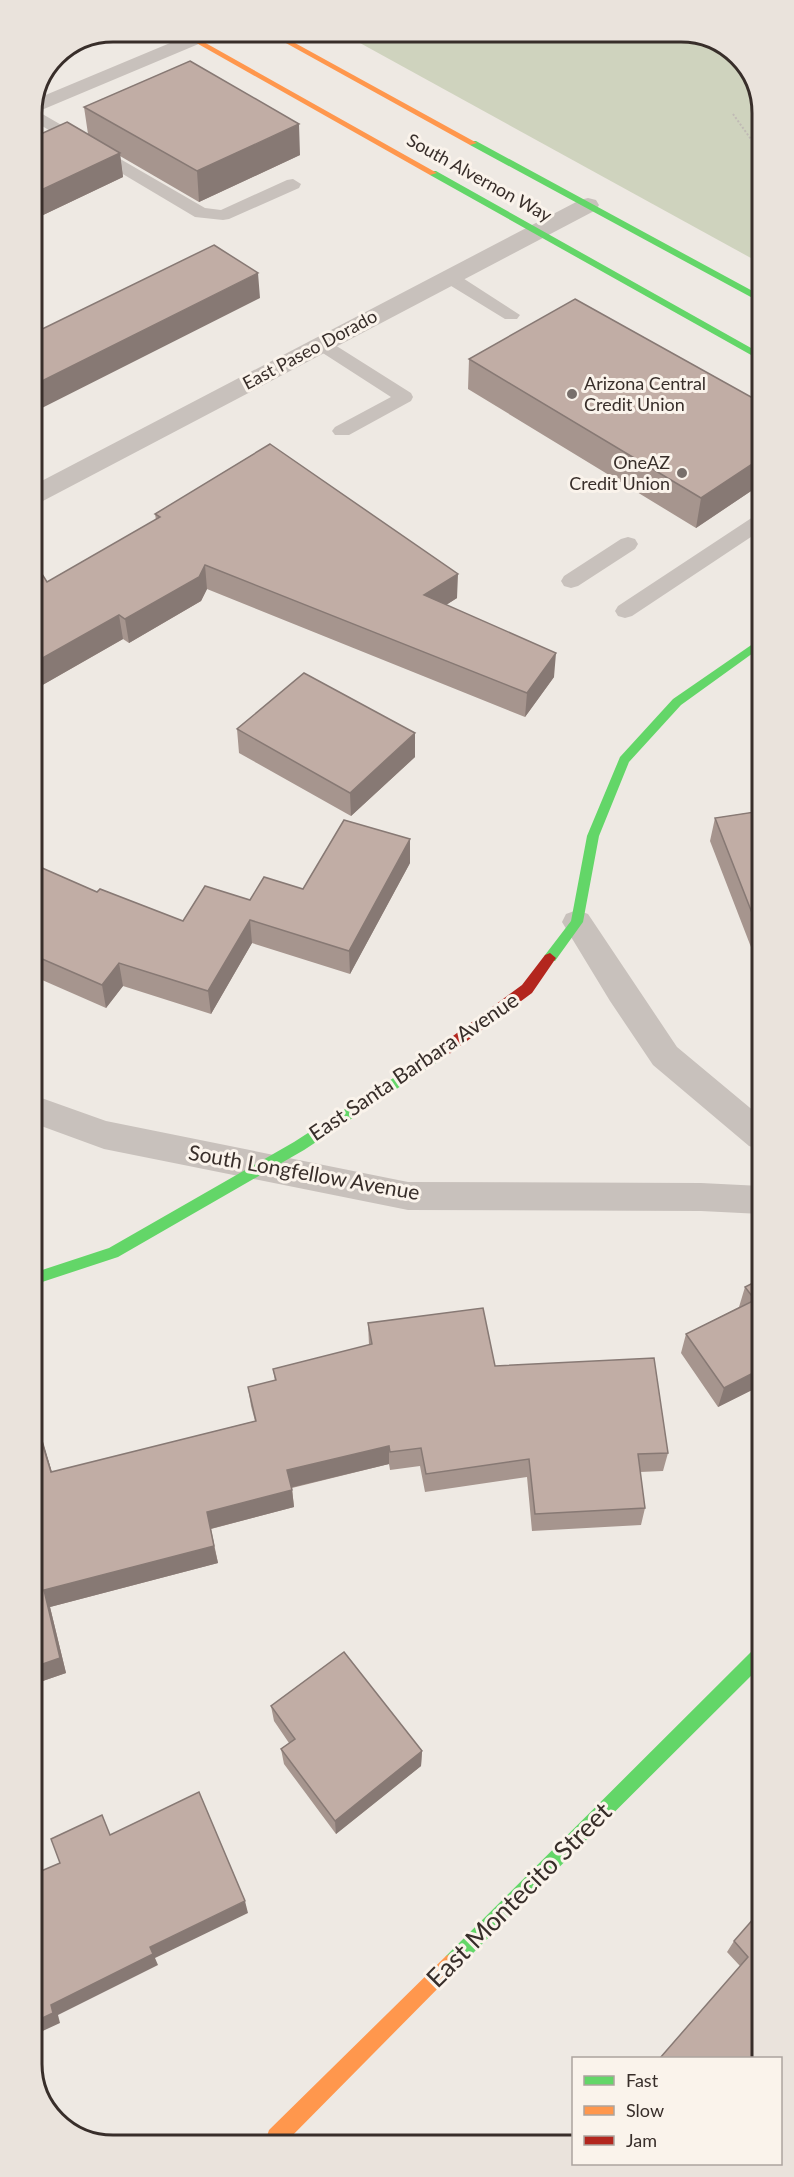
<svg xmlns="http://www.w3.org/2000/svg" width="794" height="2177" font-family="Lato,sans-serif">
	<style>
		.green { fill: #cfd3be }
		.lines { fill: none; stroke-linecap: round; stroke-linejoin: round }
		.path { stroke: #c0bab5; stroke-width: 2; stroke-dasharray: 2 2; stroke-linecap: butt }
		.lane { fill: #c8c1bc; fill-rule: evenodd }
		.street { fill: #c8c1bc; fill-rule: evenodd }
		.fast { fill: #63d668; fill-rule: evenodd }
		.slow { fill: #ff974d; fill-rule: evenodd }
		.jam { fill: #b3261e; fill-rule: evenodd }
		.wall { fill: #a6958e }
		.shaded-wall { fill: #877974 }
		.building { fill: #c1ada5; stroke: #877974; stroke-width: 1.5 }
		.poi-dot { fill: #786f6b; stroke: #faf3eb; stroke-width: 2 }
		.labels { text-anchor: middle; stroke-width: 6; stroke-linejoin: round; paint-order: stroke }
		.far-street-label { font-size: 18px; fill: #382e2a; stroke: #faf3eb }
		.far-poi-label { font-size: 18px; fill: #382e2a; stroke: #faf3eb; text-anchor: start }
		.street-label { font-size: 21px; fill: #382e2a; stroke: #faf3eb }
		.near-street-label { font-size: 26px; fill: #382e2a; stroke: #faf3eb }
		.rim { fill: none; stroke: #382e2a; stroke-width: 3 }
	</style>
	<rect width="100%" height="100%" fill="#eee9e3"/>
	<path class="green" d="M 340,32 L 687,32 L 731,49 L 760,92 L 760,263 Z"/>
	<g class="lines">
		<path class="path" d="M 733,114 L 758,149 L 760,162"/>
		<path class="lane" d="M 32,108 L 205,208 L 221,210 L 287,180 L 293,179 L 301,184 L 299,188 L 229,219 L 223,220 L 195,217 L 32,120 Z
			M 449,272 L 455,273 L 520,315 L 517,319 L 505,319 L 443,281 L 440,277 L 443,273 Z
			M 321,339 L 327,340 L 411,393 L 413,397 L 411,401 L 349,435 L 335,435 L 332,431 L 335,427 L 391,397 L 315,348 L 312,344 L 315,340 Z
			M 760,516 L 760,531 L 632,616 L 625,618 L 618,616 L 615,611 L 618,606 L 753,517 Z
			M 628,537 L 635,539 L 638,544 L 635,549 L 578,586 L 571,588 L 564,586 L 561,581 L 564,576 L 621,539 Z"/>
		<path class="street" d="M 194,33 L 201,35 L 204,39 L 201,43 L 32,114 L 36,99 Z
			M 588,198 L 596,200 L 599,205 L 596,210 L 41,502 L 32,504 L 32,486 L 580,200 Z
			M 577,910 L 588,914 L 677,1047 L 761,1117 L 761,1150 L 749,1146 L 653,1065 L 610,1001 L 562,922 L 566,914 Z
			M 33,1095 L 106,1121 L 408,1182 L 701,1183 L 761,1186 L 761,1214 L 701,1211 L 408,1210 L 104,1149 L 33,1123 Z"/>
		<path class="fast" d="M 470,141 L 476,141 L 760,295 L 760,302 L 470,145 Z
			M 430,171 L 436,171 L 760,353 L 760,360 L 430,175 Z
			M 760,639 L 760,648 L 681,705 L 629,762 L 599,836 L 583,922 L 555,961 L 545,961 L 544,958 L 545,955 L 571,921 L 587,836 L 620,757 L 673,699 Z
			M 443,1046 L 448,1047 L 450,1051 L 448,1055 L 304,1150 L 118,1257 L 33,1285 L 33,1273 L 109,1248 L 294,1142 Z
			M 762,1645 L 762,1665 L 458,1968 L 452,1971 L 446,1968 L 443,1962 L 446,1956 L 756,1647 Z"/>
		<path class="slow" d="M 177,32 L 186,32 L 437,173 L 430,175 Z
			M 266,32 L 275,32 L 477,143 L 470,145 Z
			M 452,1953 L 458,1956 L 461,1962 L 458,1968 L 283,2145 L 264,2145 L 269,2130 L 446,1956 Z"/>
		<path class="jam" d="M 550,953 L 556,958 L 532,993 L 448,1055 L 438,1055 L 436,1051 L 438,1047 L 522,985 L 545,955 Z"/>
	</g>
	<path class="wall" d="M 84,107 L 300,155 L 199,202 L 120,156 L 123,177 L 41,216 L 32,211 L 32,138 L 88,134 Z
		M 469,359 L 760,402 L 760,485 L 696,528 L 468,389 Z
		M 155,514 L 457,598 L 446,605 L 554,677 L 525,717 L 207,589 L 201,601 L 129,643 L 123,639 L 32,691 L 32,579 L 47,582 L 156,520 Z
		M 237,729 L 415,757 L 351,816 L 239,753 Z
		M 761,811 L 761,973 L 710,841 L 715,818 Z
		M 410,863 L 350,974 L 252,943 L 211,1014 L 123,986 L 106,1008 L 33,976 L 33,864 L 97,892 L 183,921 L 250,900 L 303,889 Z
		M 761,1279 L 762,1385 L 718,1407 L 681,1353 L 686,1334 L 739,1307 L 745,1287 Z
		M 368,1323 L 495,1366 L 668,1453 L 663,1471 L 640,1472 L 645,1508 L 641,1525 L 532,1531 L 527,1477 L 425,1492 L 420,1466 L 390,1470 L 389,1464 L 292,1488 L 294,1507 L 211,1529 L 218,1563 L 50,1607 L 66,1673 L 34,1684 L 33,1413 L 52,1472 L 255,1421 L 251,1406 L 248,1387 L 275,1381 L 273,1369 L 369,1345 Z
		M 271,1706 L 422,1751 L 421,1766 L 336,1834 L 284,1764 L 281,1749 L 289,1743 L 274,1721 Z
		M 762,1909 L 762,2058 L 740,1966 L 727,1952 L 734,1941 Z"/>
	<path class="shaded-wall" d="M 299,124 L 300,155 L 199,202 L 197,171 Z
		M 120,153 L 123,177 L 41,216 L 37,192 Z
		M 258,273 L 260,298 L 32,413 L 32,386 Z
		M 760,459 L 760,485 L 696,528 L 701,498 Z
		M 205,565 L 207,589 L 201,601 L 129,643 L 125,619 Z
		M 458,574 L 457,598 L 424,619 L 424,595 Z
		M 119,615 L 123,639 L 32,691 L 32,664 Z
		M 556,653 L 554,677 L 525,717 L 527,693 Z
		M 415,733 L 415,757 L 351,816 L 350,793 Z
		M 410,839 L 410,863 L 350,974 L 349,951 Z
		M 250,920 L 252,943 L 211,1014 L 208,991 Z
		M 119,963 L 123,986 L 106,1008 L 102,985 Z
		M 761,1369 L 762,1385 L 718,1407 L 724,1388 Z
		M 33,1413 L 40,1431 L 57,1490 L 51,1472 Z
		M 389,1446 L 389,1464 L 289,1488 L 287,1470 Z
		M 292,1490 L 294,1507 L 210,1529 L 207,1512 Z
		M 214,1546 L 218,1563 L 50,1607 L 66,1673 L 34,1684 L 34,1667 L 44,1590 Z
		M 422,1751 L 421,1766 L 336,1834 L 335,1821 Z
		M 245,1901 L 248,1913 L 155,1958 L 158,1965 L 58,2015 L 60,2023 L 34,2035 L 34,2022 L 51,2005 L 150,1947 Z"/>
	<path class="building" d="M 190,61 L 299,124 L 197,171 L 84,107 Z
		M 67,122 L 120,153 L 37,192 L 32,189 L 32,138 Z
		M 214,245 L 258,273 L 32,386 L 32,334 Z
		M 575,299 L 760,402 L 760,459 L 701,498 L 469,359 Z
		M 270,444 L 458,574 L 424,595 L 556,653 L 527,693 L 205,565 L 199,577 L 125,619 L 119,615 L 32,664 L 32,579 L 42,574 L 47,582 L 160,517 L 155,514 Z
		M 304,673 L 415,733 L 350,793 L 237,729 Z
		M 761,811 L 761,936 L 715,818 Z
		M 344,820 L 410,839 L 349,951 L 250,920 L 208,991 L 119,963 L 102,985 L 33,955 L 33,864 L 97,892 L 100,889 L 183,921 L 205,886 L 250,900 L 264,877 L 303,889 Z
		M 761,1279 L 761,1369 L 724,1388 L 686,1334 L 755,1300 L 745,1287 Z
		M 483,1308 L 495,1366 L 654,1358 L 668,1453 L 638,1454 L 645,1508 L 535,1514 L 529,1459 L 426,1474 L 421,1448 L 390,1452 L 389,1446 L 287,1470 L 292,1490 L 207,1512 L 214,1546 L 44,1590 L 60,1658 L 34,1667 L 33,1413 L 51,1472 L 256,1421 L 248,1387 L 276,1380 L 273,1369 L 372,1344 L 368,1323 Z
		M 344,1652 L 422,1751 L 335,1821 L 281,1749 L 295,1739 L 271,1706 Z
		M 199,1792 L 245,1901 L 150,1947 L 153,1954 L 51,2005 L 53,2013 L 34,2022 L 34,1874 L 60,1863 L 51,1839 L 102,1815 L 110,1835 Z
		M 762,1909 L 762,2058 L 660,2058 L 748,1957 L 734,1941 Z"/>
	<g class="poi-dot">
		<circle cx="572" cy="394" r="6"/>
		<circle cx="682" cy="473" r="6"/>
	</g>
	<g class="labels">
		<g class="far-street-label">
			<text transform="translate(479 178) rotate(29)" y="6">South Alvernon Way</text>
			<text transform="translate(310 350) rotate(-28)" y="6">East Paseo Dorado</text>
		</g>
		<g class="far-poi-label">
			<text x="584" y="390">Arizona Central<tspan x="584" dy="21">Credit Union</tspan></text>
			<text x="670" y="469" text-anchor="end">OneAZ<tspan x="670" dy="21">Credit Union</tspan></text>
		</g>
		<g class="street-label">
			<text transform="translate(414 1067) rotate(-34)" y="7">East Santa Barbara Avenue</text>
			<text transform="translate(304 1173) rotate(10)" y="7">South Longfellow Avenue</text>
		</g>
		<g class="near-street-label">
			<text transform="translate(519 1895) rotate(-45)" y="9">East Montecito Street</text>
		</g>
	</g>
	<path d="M0 0H794V2177H0ZM113 42H681A71 71 0 0 1 752 113V2064A71 71 0 0 1 681 2135H113A71 71 0 0 1 42 2064V113A71 71 0 0 1 113 42Z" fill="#eae3dc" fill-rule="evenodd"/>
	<path class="rim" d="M113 42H681A71 71 0 0 1 752 113V2064A71 71 0 0 1 681 2135H113A71 71 0 0 1 42 2064V113A71 71 0 0 1 113 42Z"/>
	<rect x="572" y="2057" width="210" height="108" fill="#faf3eb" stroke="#aca49e" stroke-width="1.5"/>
	<rect x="584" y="2076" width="30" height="9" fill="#63d668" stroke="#aca49e" stroke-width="1.5"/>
	<text x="626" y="2087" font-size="18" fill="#382e2a">Fast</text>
	<rect x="584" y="2106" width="30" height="9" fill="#ff974d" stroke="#aca49e" stroke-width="1.5"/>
	<text x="626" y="2117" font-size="18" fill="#382e2a">Slow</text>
	<rect x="584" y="2136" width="30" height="9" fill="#b3261e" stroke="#aca49e" stroke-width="1.5"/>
	<text x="626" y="2147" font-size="18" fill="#382e2a">Jam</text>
</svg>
